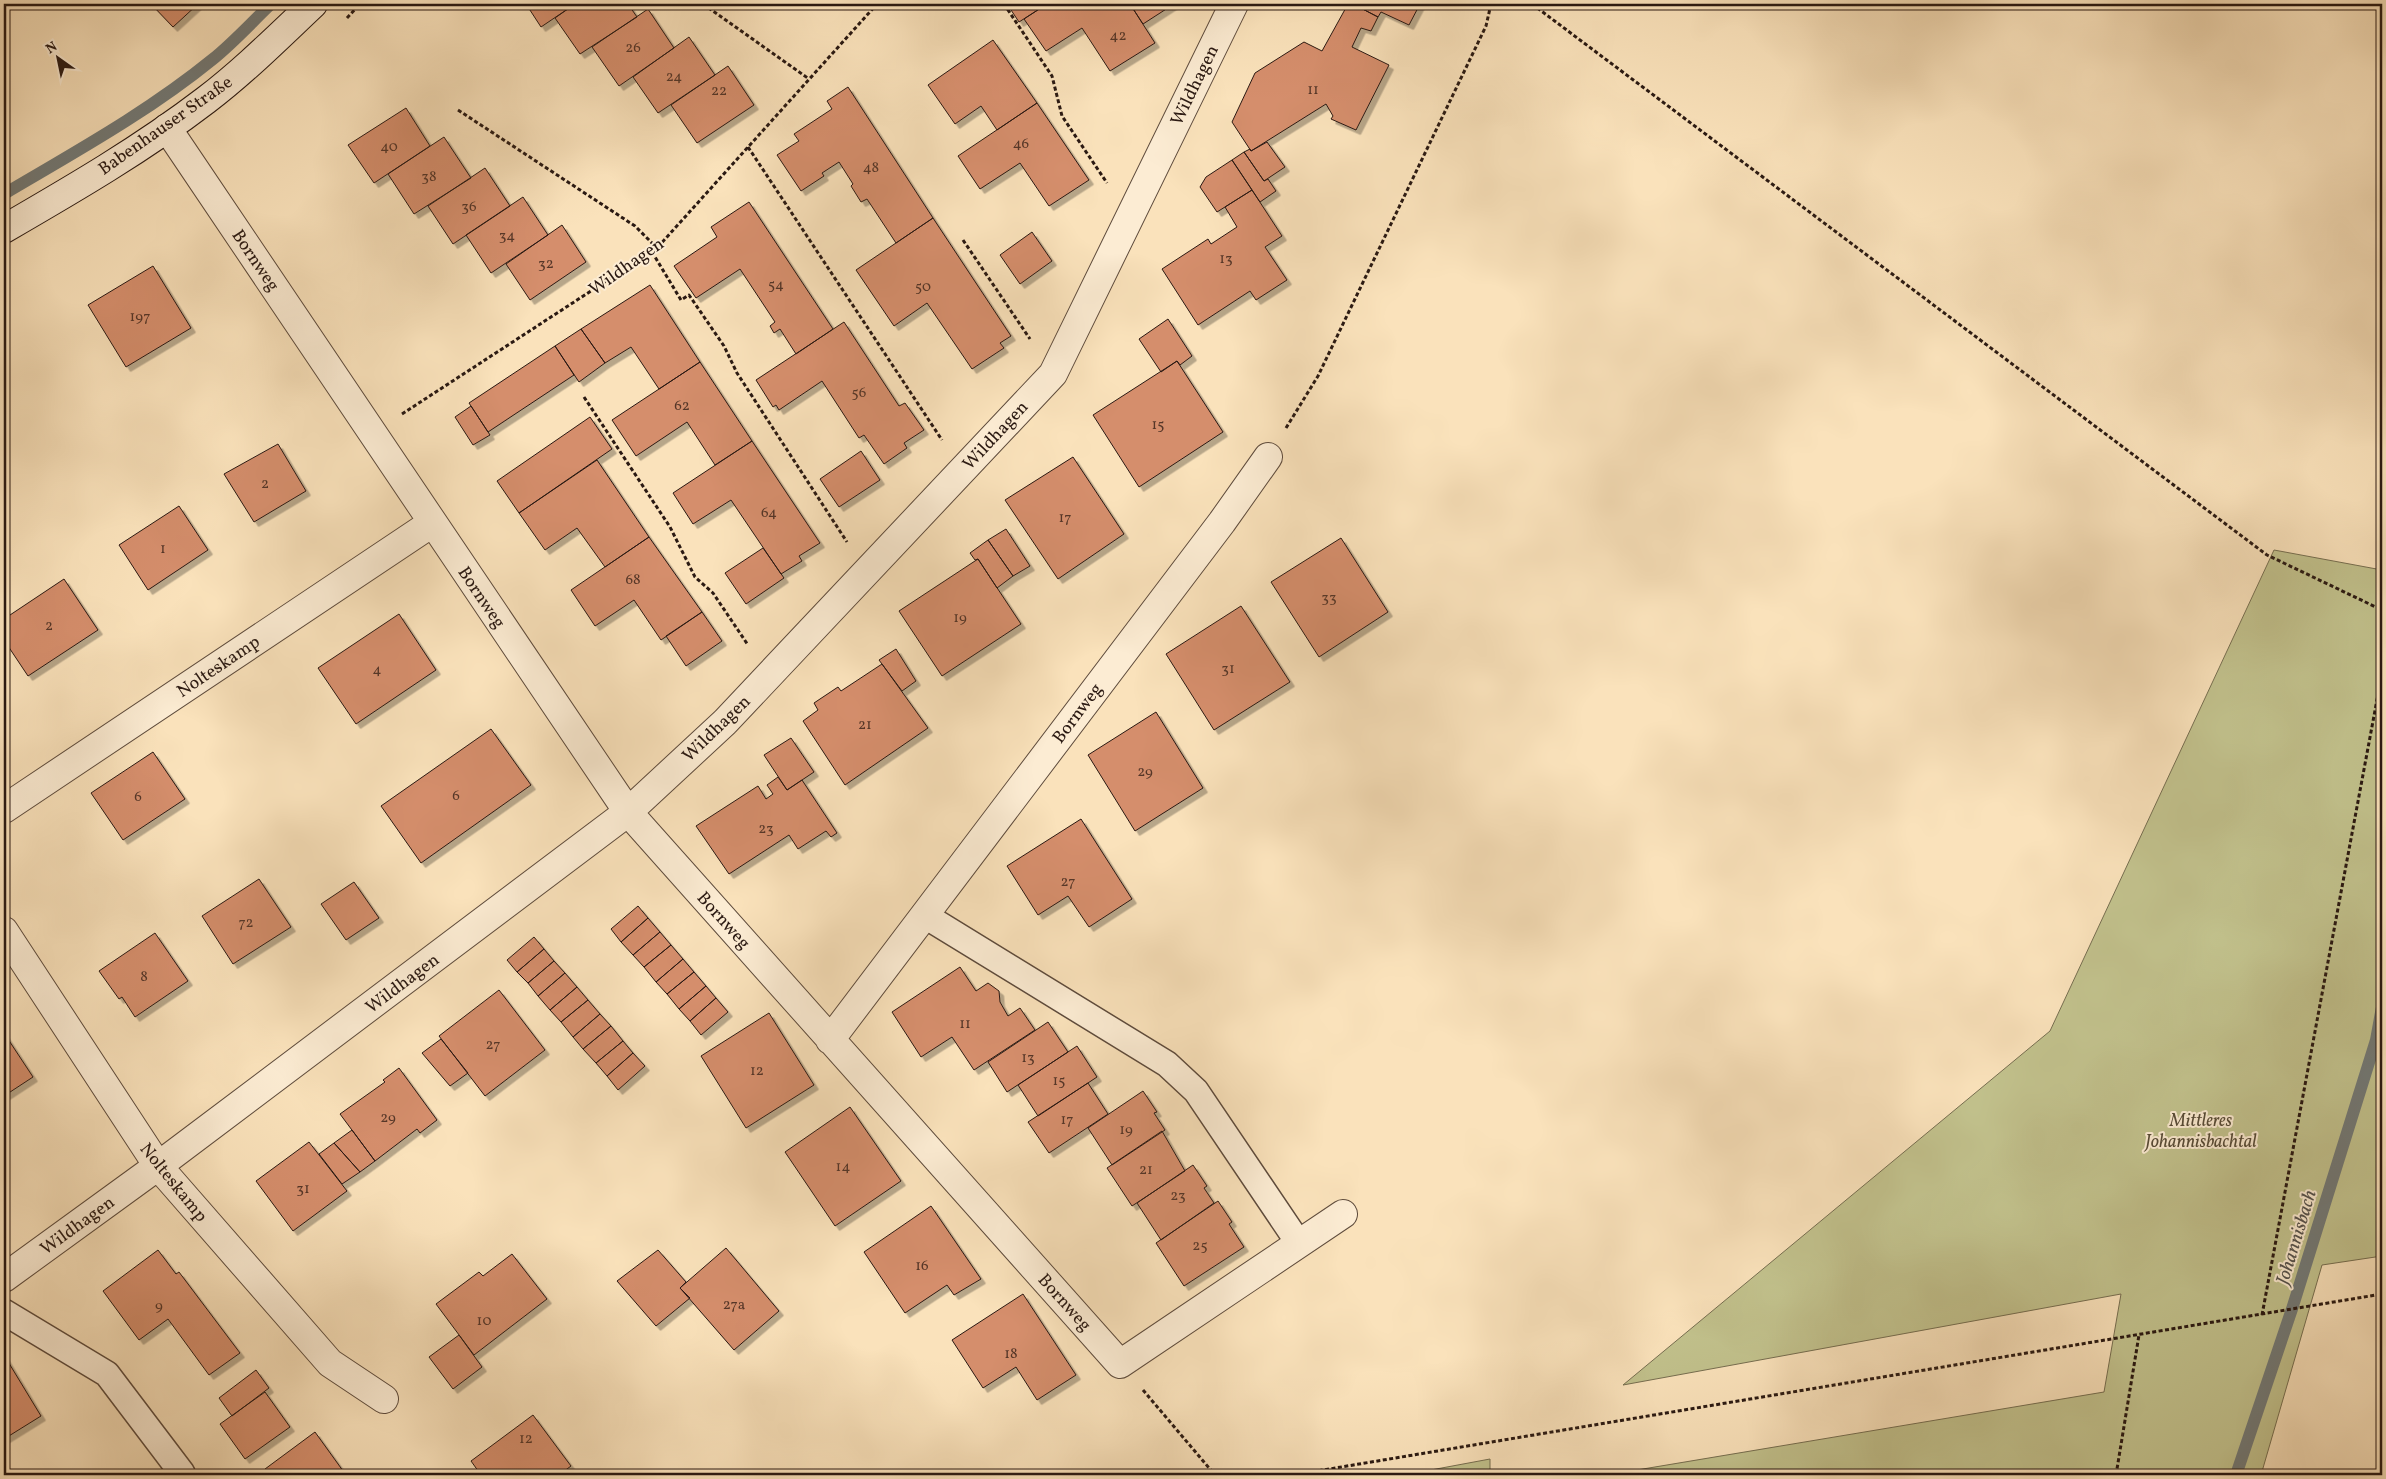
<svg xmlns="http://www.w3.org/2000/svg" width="2386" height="1479" font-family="Vollkorn,serif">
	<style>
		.green { fill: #c2c28d; stroke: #766e50 }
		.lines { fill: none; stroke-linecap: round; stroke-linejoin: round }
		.stream { stroke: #737a77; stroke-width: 12 }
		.building { fill: #d58e6c; stroke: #2a1912; filter: url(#shadow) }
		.service-casing { stroke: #5e4b3c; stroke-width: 28 }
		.minor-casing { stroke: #5e4b3c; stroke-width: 30 }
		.secondary-casing { stroke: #2a1912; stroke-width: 30 }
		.path { stroke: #2a1912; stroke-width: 3; stroke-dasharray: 4 2.5; stroke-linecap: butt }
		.service { stroke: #fcecd3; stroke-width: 25 }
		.minor { stroke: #fcecd3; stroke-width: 28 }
		.secondary { stroke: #fcecd3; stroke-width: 28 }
		.labels { text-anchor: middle; stroke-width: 4; stroke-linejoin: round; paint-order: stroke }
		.number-label { font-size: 15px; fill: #553628 }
		.street-label { font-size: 18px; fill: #2a1912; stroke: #fcecd3 }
		.park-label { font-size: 18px; font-style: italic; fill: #584c37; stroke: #fcecd3 }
		.water-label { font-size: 19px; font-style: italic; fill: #55524d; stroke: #fcecd3 }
	</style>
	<defs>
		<filter id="shadow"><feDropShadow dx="4.5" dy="4.5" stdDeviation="0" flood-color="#0004"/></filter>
	</defs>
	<rect width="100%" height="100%" fill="#fae2bb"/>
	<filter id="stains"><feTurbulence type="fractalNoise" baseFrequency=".004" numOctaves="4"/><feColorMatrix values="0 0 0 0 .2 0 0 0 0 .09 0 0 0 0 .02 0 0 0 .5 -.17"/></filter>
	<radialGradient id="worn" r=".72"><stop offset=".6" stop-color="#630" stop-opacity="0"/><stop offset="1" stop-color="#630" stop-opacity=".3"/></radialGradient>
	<path class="green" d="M 2274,550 L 2382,570 L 2382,1256 L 2322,1265 L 2261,1475 L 1607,1475 L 2104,1392 L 2121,1294 L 1623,1385 L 2050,1031 Z
		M 1490,1459 L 1490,1475 L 1404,1475 Z"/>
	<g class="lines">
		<path class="stream" d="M 4,194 C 75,152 148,112 213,59 C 233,43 252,22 271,4
			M 2236,1475 L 2292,1309 L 2376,1040 L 2382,1007"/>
	</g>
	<path class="building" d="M 151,4 L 198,4 L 173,27 Z
		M 526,4 L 575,4 L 541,27 Z
		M 575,4 L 628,4 L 637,17 L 580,54 L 555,18 Z
		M 1007,4 L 1047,4 L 1019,22 Z
		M 1047,4 L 1130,4 L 1155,43 L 1110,71 L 1082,28 L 1046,51 L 1024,19 Z
		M 1130,4 L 1174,4 L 1143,24 Z
		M 1348,4 L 1353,4 L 1378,17 L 1371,31 L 1361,28 L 1352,47 L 1389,65 L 1356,130 L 1331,119 L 1333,116 L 1326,104 L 1251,151 L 1232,122 L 1255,73 L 1304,42 L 1322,51 Z
		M 1353,4 L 1420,4 L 1409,25 L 1381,12 L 1378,17 Z
		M 648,9 L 674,48 L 619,86 L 592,47 Z
		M 689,37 L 715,75 L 658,113 L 633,77 Z
		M 993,40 L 1037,103 L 997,130 L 981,106 L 955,124 L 928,85 Z
		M 728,66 L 754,105 L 697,143 L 671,105 Z
		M 848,87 L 933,218 L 896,243 L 867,199 L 861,202 L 851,186 L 853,184 L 839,162 L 822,173 L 824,176 L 801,191 L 777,155 L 799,141 L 794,134 L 832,109 L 827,101 Z
		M 1037,103 L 1089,180 L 1049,206 L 1020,163 L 980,189 L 958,156 Z
		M 406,108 L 430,146 L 374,183 L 348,145 Z
		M 444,137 L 471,178 L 414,214 L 388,174 Z
		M 1267,142 L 1285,167 L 1264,181 L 1244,152 L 1250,149 L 1251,151 Z
		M 1244,152 L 1264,181 L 1268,179 L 1276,191 L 1260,202 L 1232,160 Z
		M 1232,160 L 1252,190 L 1217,212 L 1200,187 L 1206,177 Z
		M 485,168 L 510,206 L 453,244 L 428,206 Z
		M 1252,190 L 1282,236 L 1265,247 L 1287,280 L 1256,300 L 1250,291 L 1198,325 L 1162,269 L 1208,239 L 1211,244 L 1237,227 L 1225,207 Z
		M 523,197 L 548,235 L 491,273 L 466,235 Z
		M 749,202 L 833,329 L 796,354 L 780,329 L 774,333 L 770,326 L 775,322 L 740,269 L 696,298 L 674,266 L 717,237 L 711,227 Z
		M 933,218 L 1011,336 L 1000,343 L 1004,348 L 972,369 L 927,303 L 894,326 L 856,270 Z
		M 562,225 L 586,262 L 530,300 L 506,264 Z
		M 1032,232 L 1052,261 L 1020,284 L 1000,255 Z
		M 153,266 L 191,328 L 126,367 L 88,305 Z
		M 650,285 L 700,362 L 659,389 L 631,347 L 605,363 L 581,329 Z
		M 1168,319 L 1192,356 L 1180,365 L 1177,361 L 1161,372 L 1139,339 Z
		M 844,322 L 899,406 L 905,403 L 924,430 L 904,443 L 907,448 L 884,464 L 864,435 L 859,438 L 822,381 L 779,410 L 776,405 L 773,407 L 756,380 Z
		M 581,329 L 605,363 L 579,382 L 555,346 Z
		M 555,346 L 574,375 L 488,432 L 469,403 Z
		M 1177,361 L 1223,432 L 1139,487 L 1093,415 Z
		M 700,362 L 752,441 L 715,465 L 687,422 L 636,456 L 612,420 Z
		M 471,406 L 490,435 L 473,445 L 455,417 Z
		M 590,417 L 612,449 L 519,513 L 497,481 Z
		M 752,441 L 820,543 L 799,556 L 802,561 L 781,574 L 731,500 L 693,524 L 673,493 Z
		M 278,444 L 306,491 L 254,522 L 224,474 Z
		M 861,451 L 880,480 L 839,507 L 820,479 Z
		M 1073,457 L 1124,534 L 1058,579 L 1005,500 Z
		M 597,460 L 649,537 L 605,567 L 577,528 L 545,550 L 519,513 Z
		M 179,506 L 208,550 L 148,590 L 119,545 Z
		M 1006,529 L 1030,566 L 1013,576 L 988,540 Z
		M 649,537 L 702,612 L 661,640 L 634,600 L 595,626 L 571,590 Z
		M 1341,538 L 1388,612 L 1319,657 L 1271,582 Z
		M 988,540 L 1013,576 L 997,588 L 978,559 L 975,560 L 970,553 Z
		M 763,548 L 784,578 L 746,604 L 725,573 Z
		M 978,559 L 1021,624 L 942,676 L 899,611 Z
		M 64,579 L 98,630 L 28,676 L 4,640 L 4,619 Z
		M 1241,606 L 1290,682 L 1214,730 L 1166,654 Z
		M 702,612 L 722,641 L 686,666 L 666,636 Z
		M 399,614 L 436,670 L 356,724 L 318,668 Z
		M 896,649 L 916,681 L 902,691 L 879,660 Z
		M 882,664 L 928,728 L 845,785 L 803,721 L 818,710 L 814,703 L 838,687 L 841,691 Z
		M 1156,712 L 1203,788 L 1135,831 L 1088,755 Z
		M 491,729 L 531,785 L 421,863 L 381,806 Z
		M 791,738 L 814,772 L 787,790 L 764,755 Z
		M 153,752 L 185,799 L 123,840 L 91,793 Z
		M 778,777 L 787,790 L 802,780 L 837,833 L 831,837 L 826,831 L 798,849 L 789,835 L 729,874 L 696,826 L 758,786 L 766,799 L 773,794 L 767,785 Z
		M 1081,819 L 1132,899 L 1089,927 L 1068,896 L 1038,915 L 1007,866 Z
		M 259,879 L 291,927 L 233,964 L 202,916 Z
		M 354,882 L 379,918 L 346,940 L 321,904 Z
		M 638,906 L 648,918 L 621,942 L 611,929 Z
		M 648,918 L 660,932 L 633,955 L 621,942 Z
		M 660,932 L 671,945 L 644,967 L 633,955 Z
		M 155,933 L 188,981 L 135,1017 L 122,997 L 119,999 L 99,971 Z
		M 534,937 L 544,949 L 517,972 L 507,960 Z
		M 671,945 L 683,959 L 656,982 L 644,967 Z
		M 544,949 L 554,961 L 528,983 L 517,972 Z
		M 683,959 L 694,972 L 667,994 L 656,982 Z
		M 554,961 L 565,973 L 538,996 L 528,983 Z
		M 960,967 L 976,991 L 988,983 L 999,991 L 1000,1002 L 1008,1016 L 1020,1008 L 1035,1030 L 974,1070 L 952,1037 L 921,1057 L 892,1012 Z
		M 694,972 L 706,986 L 679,1009 L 667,994 Z
		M 565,973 L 577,987 L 550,1010 L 538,996 Z
		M 706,986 L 716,998 L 690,1021 L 679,1009 Z
		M 577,987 L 588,1000 L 561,1022 L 550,1010 Z
		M 499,990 L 545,1050 L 485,1096 L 439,1036 Z
		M 716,998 L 728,1012 L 701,1035 L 690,1021 Z
		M 588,1000 L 600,1014 L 573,1037 L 561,1022 Z
		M 769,1013 L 814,1085 L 746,1128 L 701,1056 Z
		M 600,1014 L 611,1026 L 583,1049 L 573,1037 Z
		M 1048,1022 L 1068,1052 L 1007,1092 L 988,1062 Z
		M 611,1026 L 623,1041 L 596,1063 L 583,1049 Z
		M 4,1033 L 33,1077 L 4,1096 Z
		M 441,1039 L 468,1073 L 450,1086 L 422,1053 Z
		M 623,1041 L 633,1053 L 607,1076 L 596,1063 Z
		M 1077,1046 L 1097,1077 L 1038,1116 L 1018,1085 Z
		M 633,1053 L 645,1066 L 618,1090 L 607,1076 Z
		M 399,1068 L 437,1120 L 420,1133 L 417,1129 L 375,1161 L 340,1114 L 385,1082 L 383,1080 Z
		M 1088,1083 L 1108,1114 L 1049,1153 L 1028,1122 Z
		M 1143,1091 L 1157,1112 L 1154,1113 L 1165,1130 L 1112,1165 L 1088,1128 Z
		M 850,1107 L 901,1181 L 835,1226 L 785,1152 Z
		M 352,1130 L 375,1161 L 360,1172 L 334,1143 Z
		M 1162,1131 L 1185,1171 L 1132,1206 L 1107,1168 Z
		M 309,1142 L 347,1191 L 293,1231 L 256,1181 Z
		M 334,1143 L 360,1172 L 342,1184 L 319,1154 Z
		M 1193,1165 L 1207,1186 L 1204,1188 L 1214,1203 L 1161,1240 L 1137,1203 Z
		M 1218,1201 L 1232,1222 L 1229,1224 L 1244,1247 L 1184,1286 L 1156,1243 Z
		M 931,1206 L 981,1279 L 954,1295 L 947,1285 L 905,1313 L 864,1252 Z
		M 726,1248 L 779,1311 L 734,1350 L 680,1288 Z
		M 158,1250 L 176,1274 L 179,1272 L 240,1353 L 209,1375 L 168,1319 L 139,1340 L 103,1291 Z
		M 658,1250 L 686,1282 L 680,1288 L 690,1298 L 656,1326 L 617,1281 Z
		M 512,1254 L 547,1299 L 474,1355 L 436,1304 L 479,1272 L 483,1276 Z
		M 1023,1294 L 1076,1375 L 1037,1400 L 1016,1367 L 983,1388 L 952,1340 Z
		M 459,1335 L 482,1367 L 453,1389 L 429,1357 Z
		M 4,1355 L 41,1416 L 4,1439 Z
		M 256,1370 L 269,1388 L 232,1416 L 219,1398 Z
		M 265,1392 L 290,1427 L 245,1459 L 220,1424 Z
		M 533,1415 L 571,1466 L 559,1475 L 481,1475 L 471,1461 Z
		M 315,1432 L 346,1475 L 270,1475 L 265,1469 Z"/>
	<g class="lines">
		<g class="service-casing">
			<path id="service" d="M 924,915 L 1167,1064 L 1196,1091 L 1298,1242
				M 4,1312 L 107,1374 L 182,1473 L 179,1475"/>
		</g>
		<g class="minor-casing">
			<path id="minor" d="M 167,128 L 628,812 L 1120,1364 L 1343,1214
				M 4,809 L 432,523
				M 4,931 L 158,1166 L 330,1363 L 384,1399
				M 830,1040 L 1222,522 L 1268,457
				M 4,1278 L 158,1166 L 628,812 L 725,722 L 1053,374 L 1234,4"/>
		</g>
		<g class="secondary-casing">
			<path id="secondary" d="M 4,229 C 73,189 142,149 206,100 C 244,71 278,37 313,4"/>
		</g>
		<path class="path" d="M 703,4 L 809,79
			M 1004,4 L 1052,76 L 1062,116 L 1107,183
			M 1532,4 L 2267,555 L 2382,610
			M 347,18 L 360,4
			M 458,110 L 635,226 L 657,248
			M 748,147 L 942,440
			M 963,240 L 1030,339
			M 652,252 L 681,300 L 689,295 L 724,346 L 737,373 L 847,542
			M 584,397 L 670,527 L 695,577 L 713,593 L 748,645
			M 402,414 L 657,248 L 877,4
			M 1286,428 L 1318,376 L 1486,26 L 1491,4
			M 2262,1315 L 2382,673
			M 1143,1390 L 1215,1475
			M 1293,1475 L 2382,1294
			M 2116,1475 L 2139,1335"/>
		<use href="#service" class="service"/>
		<use href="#minor" class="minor"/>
		<use href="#secondary" class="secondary"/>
	</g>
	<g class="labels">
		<g class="number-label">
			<text x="1118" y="40">42</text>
			<text x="633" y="52">26</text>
			<text x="674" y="81">24</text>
			<text x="1313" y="94">11</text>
			<text x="719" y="95">22</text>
			<text x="1021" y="148">46</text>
			<text x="389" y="151">40</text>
			<text x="871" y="172">48</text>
			<text x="429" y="181">38</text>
			<text x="469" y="211">36</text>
			<text x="507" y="240">34</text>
			<text x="1226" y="263">13</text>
			<text x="546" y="268">32</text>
			<text x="776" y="289">54</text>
			<text x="923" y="291">50</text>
			<text x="140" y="321">197</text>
			<text x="859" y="397">56</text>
			<text x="682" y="410">62</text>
			<text x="1158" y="429">15</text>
			<text x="265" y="488">2</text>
			<text x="769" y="517">64</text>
			<text x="1065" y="522">17</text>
			<text x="163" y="553">1</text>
			<text x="633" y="584">68</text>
			<text x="1329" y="602">33</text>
			<text x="960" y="622">19</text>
			<text x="49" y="630">2</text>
			<text x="1228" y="673">31</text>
			<text x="377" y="674">4</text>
			<text x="865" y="729">21</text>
			<text x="1145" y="776">29</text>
			<text x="456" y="800">6</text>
			<text x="138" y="801">6</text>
			<text x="766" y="833">23</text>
			<text x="1068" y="886">27</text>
			<text x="246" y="927">72</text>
			<text x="144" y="981">8</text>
			<text x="965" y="1028">11</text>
			<text x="493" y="1049">27</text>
			<text x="1028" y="1062">13</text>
			<text x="757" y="1075">12</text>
			<text x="1059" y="1085">15</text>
			<text x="388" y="1122">29</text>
			<text x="1067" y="1124">17</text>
			<text x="1126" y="1134">19</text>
			<text x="843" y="1171">14</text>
			<text x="1146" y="1174">21</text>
			<text x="303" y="1193">31</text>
			<text x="1178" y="1200">23</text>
			<text x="1200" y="1250">25</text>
			<text x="922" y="1270">16</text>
			<text x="734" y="1309">27a</text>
			<text x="159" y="1310">9</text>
			<text x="484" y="1325">10</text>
			<text x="1011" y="1358">18</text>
			<text x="526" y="1443">12</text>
		</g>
		<g class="street-label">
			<text transform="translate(1194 85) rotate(-64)" y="6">Wildhagen</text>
			<text transform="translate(165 125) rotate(-35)" y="6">Babenhauser Straße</text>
			<text transform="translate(256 260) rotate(56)" y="6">Bornweg</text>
			<text transform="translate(626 266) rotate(-35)" y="6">Wildhagen</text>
			<text transform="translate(995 435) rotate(-47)" y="6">Wildhagen</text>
			<text transform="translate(482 597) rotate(56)" y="6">Bornweg</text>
			<text transform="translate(218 666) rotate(-34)" y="6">Nolteskamp</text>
			<text transform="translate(1077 713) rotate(-53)" y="6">Bornweg</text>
			<text transform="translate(716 728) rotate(-44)" y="6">Wildhagen</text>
			<text transform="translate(724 920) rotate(48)" y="6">Bornweg</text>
			<text transform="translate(402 983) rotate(-37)" y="6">Wildhagen</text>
			<text transform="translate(174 1182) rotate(51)" y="6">Nolteskamp</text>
			<text transform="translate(77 1225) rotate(-36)" y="6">Wildhagen</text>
			<text transform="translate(1065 1302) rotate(48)" y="6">Bornweg</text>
		</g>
		<g class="park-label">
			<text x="2201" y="1126">Mittleres<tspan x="2201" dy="21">Johannisbachtal</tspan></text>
		</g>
		<g class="water-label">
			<text transform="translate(2295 1237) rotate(-73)" y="7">Johannisbach</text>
		</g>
	</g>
	<rect width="2386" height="1479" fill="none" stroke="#fae2bb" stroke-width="20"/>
	<rect x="5" y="5" width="2376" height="1469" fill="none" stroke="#2a1912" stroke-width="2.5"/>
	<rect x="10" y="10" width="2366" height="1459" fill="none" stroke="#2a1912"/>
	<g transform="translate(58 58) rotate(327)" stroke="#fcecd3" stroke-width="4" paint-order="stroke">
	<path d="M0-4L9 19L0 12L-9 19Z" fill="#2a1912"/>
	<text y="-8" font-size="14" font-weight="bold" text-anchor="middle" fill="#2a1912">N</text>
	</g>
	<rect width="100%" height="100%" filter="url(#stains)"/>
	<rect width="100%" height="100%" fill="url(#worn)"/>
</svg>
